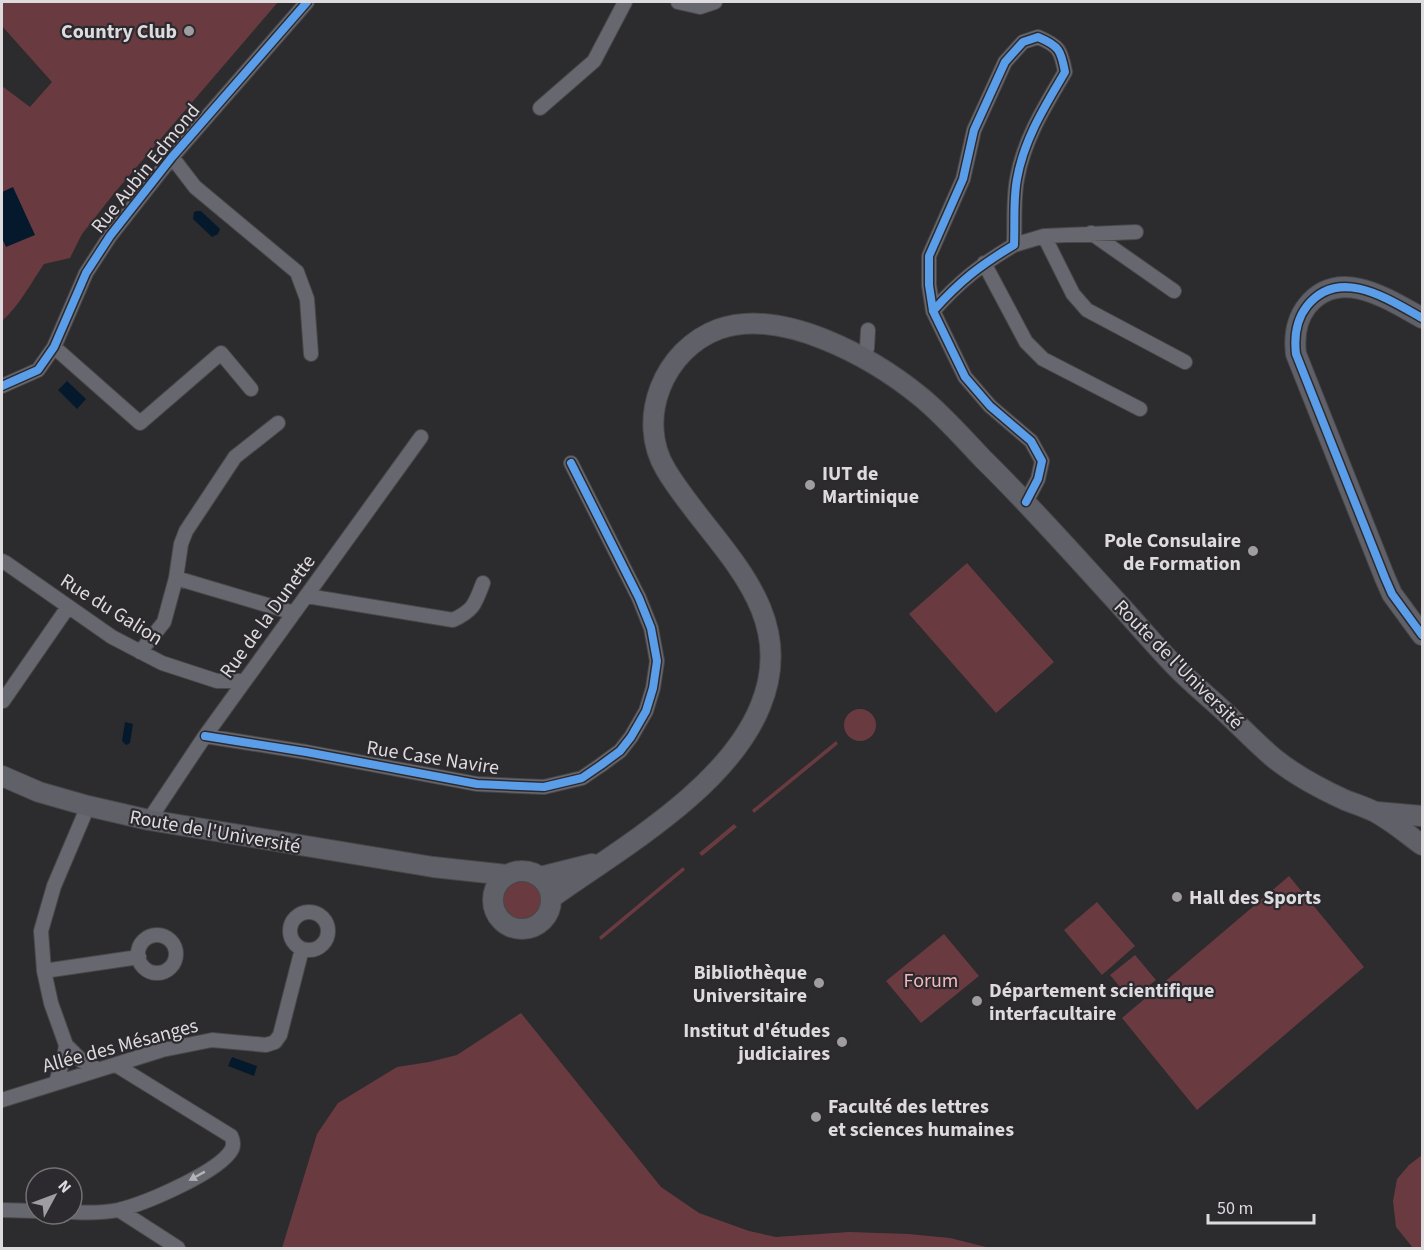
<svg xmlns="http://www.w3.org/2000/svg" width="1424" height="1250" font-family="'Source Sans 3',sans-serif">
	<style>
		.green { fill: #693b41 }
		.water { fill: #05192c }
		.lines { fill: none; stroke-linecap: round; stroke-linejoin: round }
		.street-casing { stroke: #484749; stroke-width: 16 }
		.secondary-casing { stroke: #484749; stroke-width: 22 }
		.street { stroke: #67676f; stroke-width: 14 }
		.secondary { stroke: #606168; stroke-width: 20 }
		.cycleway-casing { stroke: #2c2a2e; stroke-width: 11 }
		.cycleway { stroke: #5a9eea; stroke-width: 8 }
		.oneway { fill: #b4b2b7 }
		.poi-dot { fill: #9f9da0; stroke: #2c2a2e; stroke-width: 2 }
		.labels { text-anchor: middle; stroke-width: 4.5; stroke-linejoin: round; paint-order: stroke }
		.poi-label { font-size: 20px; font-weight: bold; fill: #dddbde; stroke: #2c2a2e; text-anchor: end }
		.street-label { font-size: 20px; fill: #dddbde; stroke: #2c2a2e }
		.park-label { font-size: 20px; fill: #f4b7bb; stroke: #2c2a2e }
	</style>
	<rect width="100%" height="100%" fill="#2c2b2d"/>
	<path class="green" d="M 2,2 L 278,2 L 116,191 L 82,234 L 70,258 L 44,264 C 31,283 19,306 2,321 L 2,86 L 30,107 L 52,82 L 2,26 Z
		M 967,563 L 1054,662 L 996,713 L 909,614 Z
		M844 725a16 16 0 1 1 32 0a16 16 0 1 1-32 0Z
		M 836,741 L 838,744 L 754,813 L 752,810 Z
		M 734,824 L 737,827 L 702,856 L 699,853 Z
		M 683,867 L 685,870 L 601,940 L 599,937 Z
		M 1289,876 L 1364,967 L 1197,1110 L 1122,1018 Z
		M498 900a24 24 0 1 1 48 0a24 24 0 1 1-48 0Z
		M 1097,902 L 1135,946 L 1102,975 L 1064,930 Z
		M 944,934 L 979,976 L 921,1023 L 886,981 Z
		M 1135,955 L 1156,980 L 1131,1000 L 1110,975 Z
		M 521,1013 L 661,1187 L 699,1213 L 749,1231 L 776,1237 L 849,1232 L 908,1234 L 950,1238 L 990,1248 L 282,1248 L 317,1134 L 338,1103 L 397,1067 L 429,1062 L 457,1055 Z
		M 1422,1155 L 1422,1248 L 1413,1248 L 1396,1227 L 1393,1201 L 1397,1179 L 1409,1165 Z"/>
	<path class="water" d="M 13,187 L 35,235 L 6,247 L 2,238 L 2,192 Z
		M 197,211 L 201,211 L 220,229 L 218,234 L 212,237 L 193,219 L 194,212 Z
		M 67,381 L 86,399 L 77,409 L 58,390 Z
		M 125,722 L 133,724 L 130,743 L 126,745 L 122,741 Z
		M 232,1057 L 257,1066 L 254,1076 L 228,1066 Z"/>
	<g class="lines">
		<g class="street-casing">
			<path id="street" d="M 678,2 L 700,7 L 715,2
				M 540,108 L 594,61 L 625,2
				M 172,157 L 195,187 L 297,272 L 307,299 L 311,354
				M 1091,233 L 1174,291
				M 1044,236 L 1073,294 L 1087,310 L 1185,362
				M 1014,245 L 1044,236 L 1136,232
				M 984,263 L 1026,342 L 1043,359 L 1140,409
				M 933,311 C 960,281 979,266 1014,245 C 1015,223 1013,200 1017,179 C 1024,139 1045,106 1065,72 C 1061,50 1059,46 1038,37 L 1023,42 L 1005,62 L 974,130 L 963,179 L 929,256 L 929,285 L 933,311 L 965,377 L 990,406 L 1031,441 L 1042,461 L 1038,479 L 1026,502
				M 54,347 L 140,423 L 221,353 L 251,389
				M 860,357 L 867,348 L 868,330
				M 2,386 L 38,370 L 54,347 L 86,273 L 110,236 L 172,157 L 307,2
				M 278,423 L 235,457 L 186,531 L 181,544 L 176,578 L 294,613
				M 2,561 L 6,563 L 112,637 L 162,663 L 217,681 L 244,681
				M 307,596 L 453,620 C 474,610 475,604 483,583
				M 140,652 L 164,622 L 176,578
				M 3,701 L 68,607
				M 205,736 L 306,752 L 477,784 L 544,787 L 582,778 L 601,765 L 620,751 L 631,737 L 646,711 L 653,688 L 657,661 L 651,628 L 639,598 L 571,463
				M 88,806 L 54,886 L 41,931 L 44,971 L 51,1003 L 66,1045 L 82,1061 L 97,1069
				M 149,820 L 205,736 L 421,437
				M290 931a19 19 0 1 1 38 0a19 19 0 1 1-38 0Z
				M138 954a19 19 0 1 1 38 0a19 19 0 1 1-38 0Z
				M 44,971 L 139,957
				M 56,1082 L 64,1058 L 66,1045
				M 2,1100 L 162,1050 L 212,1040 L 266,1045 L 275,1042 L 280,1035 L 302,949
				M 2,1210 L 36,1211
				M 119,1210 L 178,1248
				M 72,1212 C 88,1213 103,1213 118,1210 C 144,1204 220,1172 232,1149 C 234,1144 233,1140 231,1136 L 116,1065"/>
		</g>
		<g class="secondary-casing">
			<path id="secondary" d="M 1422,318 C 1388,299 1339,266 1307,306 C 1296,320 1294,337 1296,354 L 1385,578 L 1392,594 L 1422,635
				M 2,776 L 39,792 L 88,806 L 149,820 L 433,867 L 507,875
				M 1377,812 L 1422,816
				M493 900a29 29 0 1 1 58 0a29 29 0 1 1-58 0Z
				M 540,877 L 592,864
				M 551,898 C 621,848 726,789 760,707 C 802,607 711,545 666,470 C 635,419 664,349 719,329 C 782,307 872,357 921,397 C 943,415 964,439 984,460 C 1031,506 1074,555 1118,603 C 1138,625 1158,649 1179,670 C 1194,685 1211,699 1227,714 C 1243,729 1258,745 1275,759 C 1295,775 1321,789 1345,800 C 1355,804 1366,807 1375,812 C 1392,821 1407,834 1422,845"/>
		</g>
		<use href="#street" class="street"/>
		<use href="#secondary" class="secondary"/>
		<g class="cycleway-casing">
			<path id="cycleway" d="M 933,311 C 960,281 979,266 1014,245 C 1015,223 1013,200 1017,179 C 1024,139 1045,106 1065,72 C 1061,50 1059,46 1038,37 L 1023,42 L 1005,62 L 974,130 L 963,179 L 929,256 L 929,285 L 933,311 L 965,377 L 990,406 L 1031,441 L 1042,461 L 1038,479 L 1026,502
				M 1422,318 C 1388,299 1339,266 1307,306 C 1296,320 1294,337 1296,354 L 1385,578 L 1392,594 L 1422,635
				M 2,386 L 38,370 L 54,347 L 86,273 L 110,236 L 172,157 L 307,2
				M 205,736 L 306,752 L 477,784 L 544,787 L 582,778 L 601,765 L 620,751 L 631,737 L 646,711 L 653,688 L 657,661 L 651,628 L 639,598 L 571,463"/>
		</g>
		<use href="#cycleway" class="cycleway"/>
	</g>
	<defs><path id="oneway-solid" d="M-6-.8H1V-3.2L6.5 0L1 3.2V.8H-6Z" transform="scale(1.5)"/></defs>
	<use class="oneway" href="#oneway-solid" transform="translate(197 1176) rotate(151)"/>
	<g class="poi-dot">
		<circle cx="189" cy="31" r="6"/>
		<circle cx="810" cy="485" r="6"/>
		<circle cx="1253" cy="551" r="6"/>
		<circle cx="1177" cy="897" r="6"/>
		<circle cx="819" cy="983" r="6"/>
		<circle cx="977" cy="1001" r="6"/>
		<circle cx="842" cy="1042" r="6"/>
		<circle cx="816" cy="1117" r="6"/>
	</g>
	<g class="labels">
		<g class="poi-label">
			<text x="177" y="38">Country Club</text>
			<text x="822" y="480" text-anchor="start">IUT de<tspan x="822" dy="23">Martinique</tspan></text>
			<text x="1241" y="547">Pole Consulaire<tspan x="1241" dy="23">de Formation</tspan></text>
			<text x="1189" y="904" text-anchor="start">Hall des Sports</text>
			<text x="807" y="979">Bibliothèque<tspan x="807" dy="23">Universitaire</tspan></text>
			<text x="989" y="997" text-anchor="start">Département scientifique<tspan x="989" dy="23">interfacultaire</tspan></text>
			<text x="830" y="1037">Institut d'études<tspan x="830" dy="23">judiciaires</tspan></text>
			<text x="828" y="1113" text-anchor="start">Faculté des lettres<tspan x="828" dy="23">et sciences humaines</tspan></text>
		</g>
		<g class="street-label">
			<text transform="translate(145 168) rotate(-51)" y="7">Rue Aubin Edmond</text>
			<text transform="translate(112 609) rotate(32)" y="7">Rue du Galion</text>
			<text transform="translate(267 616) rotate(-54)" y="7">Rue de la Dunette</text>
			<text transform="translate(1179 664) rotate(45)" y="7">Route de l'Université</text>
			<text transform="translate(433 757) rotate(9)" y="7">Rue Case Navire</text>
			<text transform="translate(215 831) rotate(10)" y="7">Route de l'Université</text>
			<text transform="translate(120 1045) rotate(-15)" y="7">Allée des Mésanges</text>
		</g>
		<g class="park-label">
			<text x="931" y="987">Forum</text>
		</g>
	</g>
	<rect width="1424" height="1250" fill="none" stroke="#dddbde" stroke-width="6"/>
	<g transform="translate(54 1196) rotate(49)"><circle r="28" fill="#2c2a2e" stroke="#737174" stroke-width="1.5"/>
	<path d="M0-4.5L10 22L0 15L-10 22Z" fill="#9f9da0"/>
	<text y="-9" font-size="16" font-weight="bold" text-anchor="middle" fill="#dddbde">N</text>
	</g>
	<path d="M1208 1214v9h106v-9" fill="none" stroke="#dddbde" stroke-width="3"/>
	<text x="1217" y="1214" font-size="18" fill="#dddbde" stroke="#2c2a2e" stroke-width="4.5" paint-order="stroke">50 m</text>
</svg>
